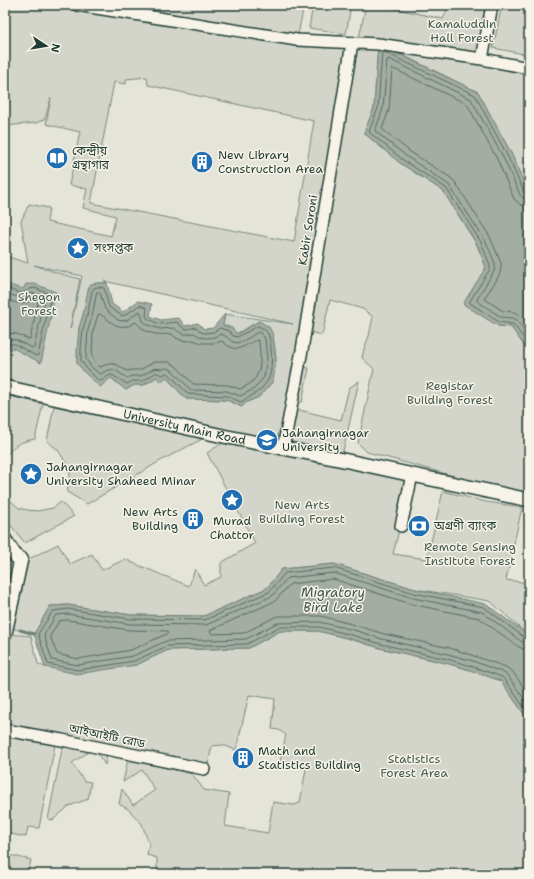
<svg xmlns="http://www.w3.org/2000/svg" width="534" height="879" font-family="'Shantell Sans','Noto Sans Bengali',sans-serif">
	<style>
		.built { fill: #e5e4d9 }
		.green { fill: #d3d5ca; stroke: #79897f; fill-rule: evenodd }
		.water { fill: #a4ada3; stroke: #6f8077 }
		.lines { fill: none; stroke-linecap: round; stroke-linejoin: round }
		.shore { stroke: #546a60; stroke-width: 1 }
		.stream { stroke: #6f8077; stroke-width: 3 }
		.minor-casing { stroke: #1f3d34; stroke-width: 14 }
		.tertiary-casing { stroke: #1f3d34; stroke-width: 16 }
		.minor { stroke: #f7f3e8; stroke-width: 11 }
		.tertiary { stroke: #f7f3e8; stroke-width: 13 }
		.labels { text-anchor: middle; stroke-width: 3; stroke-linejoin: round; paint-order: stroke }
		.park-label { font-size: 12px; fill: #435b52; stroke: #f7f3e8 }
		.poi-label { font-size: 12px; fill: #1f3d34; stroke: #f7f3e8; text-anchor: start }
		.street-label { font-size: 12px; fill: #1f3d34; stroke: #f7f3e8 }
		.water-label { font-size: 13px; font-style: italic; fill: #405950; stroke: #f7f3e8 }
	</style>
	<rect width="100%" height="100%" fill="#f7f3e8"/>
	<filter id="ink" filterUnits="userSpaceOnUse"><feTurbulence type="fractalNoise" baseFrequency=".025" numOctaves="2"/><feDisplacementMap in="SourceGraphic" scale="8" xChannelSelector="R" yChannelSelector="G"/><feConvolveMatrix kernelMatrix="1 2 1 2 8 2 1 2 1" color-interpolation-filters="sRGB"/></filter>
	<g filter="url(#ink)">
		<path class="built" d="M 5,5 L 529,5 L 529,874 L 5,874 Z"/>
		<path class="green" d="M 5,5 L 79,5 L 139,13 L 141,5 L 304,5 L 297,40 L 378,44 L 374,108 L 364,133 L 400,163 L 443,191 L 477,245 L 486,267 L 498,326 L 511,327 L 526,348 L 529,377 L 529,497 L 367,452 L 358,443 L 374,369 L 362,358 L 364,349 L 369,336 L 373,317 L 363,309 L 330,300 L 322,335 L 309,332 L 317,297 L 349,66 L 290,408 L 273,445 L 5,387 L 5,256 L 28,263 L 21,221 L 29,204 L 49,208 L 47,222 L 111,236 L 116,216 L 83,208 L 87,189 L 69,185 L 80,132 L 46,124 L 51,98 L 45,119 L 36,123 L 5,126 ZM 147,77 L 148,85 L 314,121 L 294,242 L 91,203 L 114,82 L 126,84 L 126,79 ZM 34,265 L 82,276 L 70,329 L 80,279 L 58,273 ZM 104,281 L 293,324 L 225,314 L 223,325 L 236,334 L 259,321 L 273,335 L 276,359 L 273,381 L 259,397 L 247,402 L 242,407 L 227,400 L 186,399 L 166,377 L 157,377 L 144,385 L 134,385 L 126,390 L 111,378 L 80,367 L 77,363 L 79,328 L 83,315 L 97,283 L 107,283 Z
			M 313,5 L 351,5 L 346,34 L 309,28 Z
			M 366,5 L 379,5 L 443,19 L 446,12 L 447,5 L 489,5 L 479,56 L 359,38 Z
			M 502,5 L 529,5 L 529,55 L 493,48 Z
			M 382,45 L 529,72 L 529,129 L 527,138 L 529,139 L 529,195 L 511,153 L 478,92 Z
			M 301,366 L 309,368 L 302,402 L 294,401 Z
			M 359,381 L 342,456 L 288,443 L 295,409 L 341,420 L 349,388 Z
			M 5,395 L 43,404 L 35,439 C 19,442 15,444 5,457 Z
			M 54,406 L 204,438 L 162,460 L 87,504 L 67,492 L 70,480 L 70,473 L 68,466 L 58,450 L 47,441 Z
			M 227,440 L 407,479 L 399,530 L 393,554 L 427,559 L 443,491 L 486,502 L 522,507 L 506,580 L 529,583 L 529,636 L 490,601 L 415,589 L 334,564 L 282,569 L 267,588 L 204,616 L 131,615 L 68,605 L 50,606 L 34,634 L 11,628 L 25,561 L 58,544 L 70,564 L 92,554 L 102,570 L 126,559 L 133,563 L 189,586 L 195,569 L 204,585 L 221,577 L 221,563 L 255,543 L 207,453 Z
			M 5,496 L 19,508 L 27,510 L 37,511 L 53,508 L 61,502 L 74,516 L 25,543 L 5,518 Z
			M 5,540 L 17,558 L 5,617 Z
			M 280,631 L 318,631 L 346,638 L 380,648 L 446,663 L 470,670 L 501,681 L 529,721 L 529,874 L 157,874 L 157,858 L 147,855 L 149,844 L 142,824 L 128,809 L 119,804 L 122,789 L 133,805 L 155,790 L 142,770 L 123,782 L 128,759 L 192,774 L 204,790 L 229,794 L 225,826 L 268,833 L 273,802 L 294,805 L 300,803 L 306,769 L 280,762 L 286,735 L 279,730 L 272,729 L 275,699 L 249,695 L 236,750 L 223,745 L 212,746 L 208,764 L 151,754 L 5,726 L 5,656 L 9,634 L 31,636 L 38,664 L 45,667 L 136,665 L 168,650 L 249,648 Z
			M 5,736 L 55,745 L 39,828 L 28,827 L 26,837 L 5,833 Z
			M 64,740 L 108,750 L 105,765 L 94,748 L 72,763 L 84,781 L 91,782 L 88,799 L 69,806 L 53,820 L 48,819 Z
			M 5,854 L 31,860 L 28,874 L 5,874 Z"/>
		<path class="water" d="M 378,44 L 478,92 L 511,153 L 529,195 L 529,377 L 526,348 L 511,327 L 498,326 L 463,304 L 486,267 L 477,244 L 443,191 L 400,163 L 364,133 L 374,108 Z
			M 5,279 C 8,286 16,287 23,289 L 26,284 L 35,284 L 56,292 L 41,363 L 13,348 L 5,348 Z
			M 97,283 L 107,283 L 112,304 L 123,312 L 138,301 L 152,304 L 150,316 L 161,320 L 179,318 L 185,326 L 198,323 L 204,329 L 213,328 L 225,314 L 223,325 L 232,328 L 237,334 L 259,321 L 269,327 L 273,335 L 276,360 L 273,381 L 259,397 L 247,402 L 242,407 L 227,400 L 186,399 L 166,377 L 161,382 L 157,377 L 143,385 L 134,385 L 126,390 L 111,378 L 100,387 L 85,373 L 77,363 L 77,349 L 79,328 L 83,315 L 88,290 L 91,284 Z
			M 334,564 L 415,589 L 486,604 L 529,636 L 529,721 L 501,681 L 470,670 L 446,663 L 380,648 L 351,639 L 318,631 L 280,631 L 249,648 L 168,650 L 136,665 L 77,674 L 45,667 L 34,634 L 50,606 L 68,605 L 131,615 L 204,616 L 267,588 L 282,569 Z"/>
		<g class="lines">
			<path class="shore" d="M 529,195 L 526,195 L 524,192 L 507,155 L 475,95 L 384,52 L 382,52 L 378,108 L 369,132 L 403,160 L 446,188 L 481,242 L 490,265 L 490,269 L 470,301 L 470,303 L 499,322 L 513,324 L 529,345
				M 529,200 L 524,199 L 520,195 L 503,157 L 471,99 L 389,59 L 387,60 L 383,109 L 375,131 L 406,156 L 449,185 L 485,240 L 495,263 L 495,268 L 494,271 L 477,299 L 477,301 L 501,317 L 512,318 L 516,319 L 529,337
				M 529,206 L 521,205 L 514,199 L 497,159 L 467,104 L 394,69 L 392,69 L 389,110 L 382,129 L 409,151 L 451,178 L 455,182 L 490,237 L 501,263 C 503,275 491,287 485,297 L 485,299 L 503,311 L 514,312 L 518,314 L 523,318 L 529,327
				M 5,286 C 12,291 22,296 29,289 L 35,288 L 50,294 L 51,296 L 38,355 L 36,356 L 15,344 L 5,344
				M 98,287 L 104,288 L 109,307 L 122,316 L 125,315 L 140,305 L 147,308 L 146,316 L 148,319 L 160,324 L 177,322 C 186,331 183,330 196,327 L 201,332 L 204,333 L 214,332 L 220,328 L 229,331 L 233,336 L 237,337 L 258,326 C 263,328 268,331 269,337 C 272,345 273,373 268,380 C 260,393 252,395 241,402 L 227,396 L 188,394 L 170,375 L 167,373 L 162,375 L 158,373 L 155,373 L 143,381 L 133,381 L 127,384 L 112,375 C 107,375 104,381 99,381 L 88,370 L 81,361 L 81,349 L 83,329 L 87,316 L 92,291 L 94,288 Z
				M 5,292 C 10,295 18,298 24,297 C 29,297 26,296 30,294 C 35,292 42,296 45,299 L 34,348 L 32,348 L 16,340 L 5,339
				M 97,292 L 99,292 L 100,293 L 105,309 L 118,320 L 122,321 L 127,320 L 140,311 L 141,313 L 143,321 L 148,325 L 160,329 L 174,328 C 183,335 184,335 194,333 C 203,340 212,339 221,334 C 227,336 228,339 233,342 C 240,345 251,336 258,332 L 262,334 L 265,339 L 267,359 L 264,377 L 254,389 L 240,396 L 227,391 L 191,390 L 173,371 L 168,368 L 161,369 L 155,368 L 141,376 L 133,376 L 127,378 C 121,375 116,368 109,370 C 105,371 103,373 100,374 L 91,367 L 86,359 L 88,330 L 92,317 Z
				M 5,299 C 15,304 24,304 34,300 L 37,301 L 38,303 L 30,339 L 28,339 L 17,334 L 5,333
				M 100,314 C 108,319 116,329 127,326 C 130,326 133,323 136,322 C 147,335 156,335 172,334 L 176,338 L 181,340 L 186,341 L 193,340 L 202,343 L 215,343 L 222,341 C 239,356 241,345 258,340 L 259,342 C 261,363 263,380 240,389 L 228,385 L 193,384 L 176,366 L 169,362 L 154,362 L 140,370 L 132,370 L 127,371 C 115,364 115,361 100,367 L 96,363 L 92,356 L 93,331 L 98,315 Z
				M 68,620 L 129,630 L 167,631 L 168,633 L 167,634 L 162,636 L 131,650 L 78,659 L 57,654 L 50,636 L 59,621 Z
				M 529,638 L 525,638 L 484,607 L 414,593 L 334,568 L 285,573 L 269,592 L 205,620 L 130,619 L 68,609 L 53,611 L 38,634 L 48,664 L 78,670 L 134,661 L 167,646 L 247,644 L 279,627 L 319,627 L 352,635 L 381,644 L 447,659 L 471,666 L 502,677 L 504,679 L 529,714
				M 529,643 L 522,642 L 482,612 L 413,598 L 334,573 L 287,578 L 272,596 L 206,625 L 130,624 L 68,614 L 56,615 L 44,635 L 52,660 L 78,665 L 133,656 L 166,641 L 246,639 L 277,623 L 319,622 L 354,630 L 382,639 L 448,654 L 473,661 L 504,673 L 508,676 L 529,706
				M 529,650 L 523,649 L 519,647 L 479,618 L 411,604 L 333,579 L 290,584 L 275,601 L 211,630 L 210,631 L 212,634 L 244,633 L 273,618 L 277,616 L 321,616 L 355,625 L 384,634 L 450,648 L 474,656 L 506,667 L 513,672 L 529,695"/>
			<path class="stream" d="M 20,630 L 34,634"/>
			<g class="minor-casing">
				<path id="minor" d="M 77,5 L 297,40 L 378,44 L 482,59 L 529,68
					M 482,59 L 492,5
					M 283,449 L 302,350 L 352,43
					M 401,526 L 412,475
					M 5,730 L 62,740 L 204,769"/>
			</g>
			<g class="tertiary-casing">
				<g id="tertiary">
					<path id="s1" d="M 5,387 L 223,436 L 348,461 L 529,500"/>
					<path d="M 5,540 L 17,558 L 21,559 L 5,633"/>
				</g>
			</g>
			<use href="#minor" class="minor"/>
			<use href="#tertiary" class="tertiary"/>
		</g>
	</g>
	<defs>
		<g id="library-disc" transform="scale(1.15)"><circle r="9.5" fill="#1f6fb2" stroke="#f7f3e8"/><path d="M-6-4Q-3-5.5-.7-3.5V5Q-3 3-6 4ZM6-4Q3-5.5 .7-3.5V5Q3 3 6 4Z" fill="#fff"/></g>
		<g id="building-disc" transform="scale(1.15)"><circle r="9.5" fill="#1f6fb2" stroke="#f7f3e8"/><path d="M-4-6H4V6H1V3H-1V6H-4ZM-2.5-4.3h1.7v1.8h-1.7ZM.8-4.3h1.7v1.8H.8ZM-2.5-1h1.7V.8h-1.7ZM.8-1h1.7V.8H.8Z" fill="#fff"/></g>
		<g id="sight-disc" transform="scale(1.15)"><circle r="9.5" fill="#1f6fb2" stroke="#f7f3e8"/><path d="M0-6L1.8-2.2L6-1.7L2.9 1.2L3.7 5.4L0 3.3L-3.7 5.4L-2.9 1.2L-6-1.7L-1.8-2.2Z" fill="#fff"/></g>
		<g id="university-disc" transform="scale(1.15)"><circle r="9.5" fill="#1f6fb2" stroke="#f7f3e8"/><path d="M0-5L7-2L0 1L-7-2ZM-4 1L0 2.5L4 1V4Q0 6-4 4Z" fill="#fff"/></g>
		<g id="bank-disc" transform="scale(1.15)"><circle r="9.5" fill="#1f6fb2" stroke="#f7f3e8"/><path d="M-6-4H6V4H-6ZM0-2.3a2.3 2.3 0 1 0 0 4.6a2.3 2.3 0 1 0 0-4.6Z" fill="#fff"/></g>
	</defs>
	<g fill-rule="evenodd">
		<use href="#library-disc" x="57" y="158"/>
		<use href="#building-disc" x="202" y="162"/>
		<use href="#sight-disc" x="78" y="248"/>
		<use href="#university-disc" x="267" y="440"/>
		<use href="#sight-disc" x="31" y="474"/>
		<use href="#sight-disc" x="232" y="500"/>
		<use href="#building-disc" x="193" y="519"/>
		<use href="#bank-disc" x="419" y="526"/>
		<use href="#building-disc" x="243" y="758"/>
	</g>
	<g class="labels">
		<g class="park-label">
			<text x="462" y="28">Kamaluddin<tspan x="462" dy="14">Hall Forest</tspan></text>
			<text x="39" y="301">Shegon<tspan x="39" dy="14">Forest</tspan></text>
			<text x="450" y="390">Registar<tspan x="450" dy="14">Building Forest</tspan></text>
			<text x="302" y="509">New Arts<tspan x="302" dy="14">Building Forest</tspan></text>
			<text x="470" y="551">Remote Sensing<tspan x="470" dy="14">Institute Forest</tspan></text>
			<text x="414" y="763">Statistics<tspan x="414" dy="14">Forest Area</tspan></text>
		</g>
		<g class="poi-label">
			<text x="72" y="155">কেন্দ্রীয়<tspan x="72" dy="14">গ্রন্থাগার</tspan></text>
			<text x="218" y="159">New Library<tspan x="218" dy="14">Construction Area</tspan></text>
			<text x="94" y="252">সংসপ্তক</text>
			<text x="282" y="437">Jahangirnagar<tspan x="282" dy="14">University</tspan></text>
			<text x="46" y="471">Jahangirnagar<tspan x="46" dy="14">University Shaheed Minar</tspan></text>
			<text x="178" y="516" text-anchor="end">New Arts<tspan x="178" dy="14">Building</tspan></text>
			<text x="232" y="525" text-anchor="middle">Murad<tspan x="232" dy="14">Chattor</tspan></text>
			<text x="434" y="530">অগ্রণী ব্যাংক</text>
			<text x="258" y="755">Math and<tspan x="258" dy="14">Statistics Building</tspan></text>
		</g>
		<g class="street-label">
			<text transform="translate(308 230) rotate(-81)" y="4">Kabir Soroni</text>
			<text dy="4" stroke="none"><textPath href="#s1" startOffset="184">University Main Road</textPath></text>
			<text transform="translate(107 736) rotate(12)" y="4">আইআইটি রোড</text>
		</g>
		<g class="water-label">
			<text x="333" y="597">Migratory<tspan x="333" dy="15">Bird Lake</tspan></text>
		</g>
	</g>
	<rect width="534" height="879" fill="none" stroke="#f7f3e8" stroke-width="20"/>
	<rect x="10" y="10" width="514" height="859" fill="none" stroke="#1f3d34" stroke-width="1.5" filter="url(#ink)"/>
	<g transform="translate(46 46) rotate(102)" stroke="#f7f3e8" stroke-width="3" paint-order="stroke">
	<path d="M0-3L7 15L0 10L-7 15Z" fill="#1f3d34"/>
	<text y="-6" font-size="11" font-weight="bold" text-anchor="middle" fill="#1f3d34">N</text>
	</g>
</svg>
